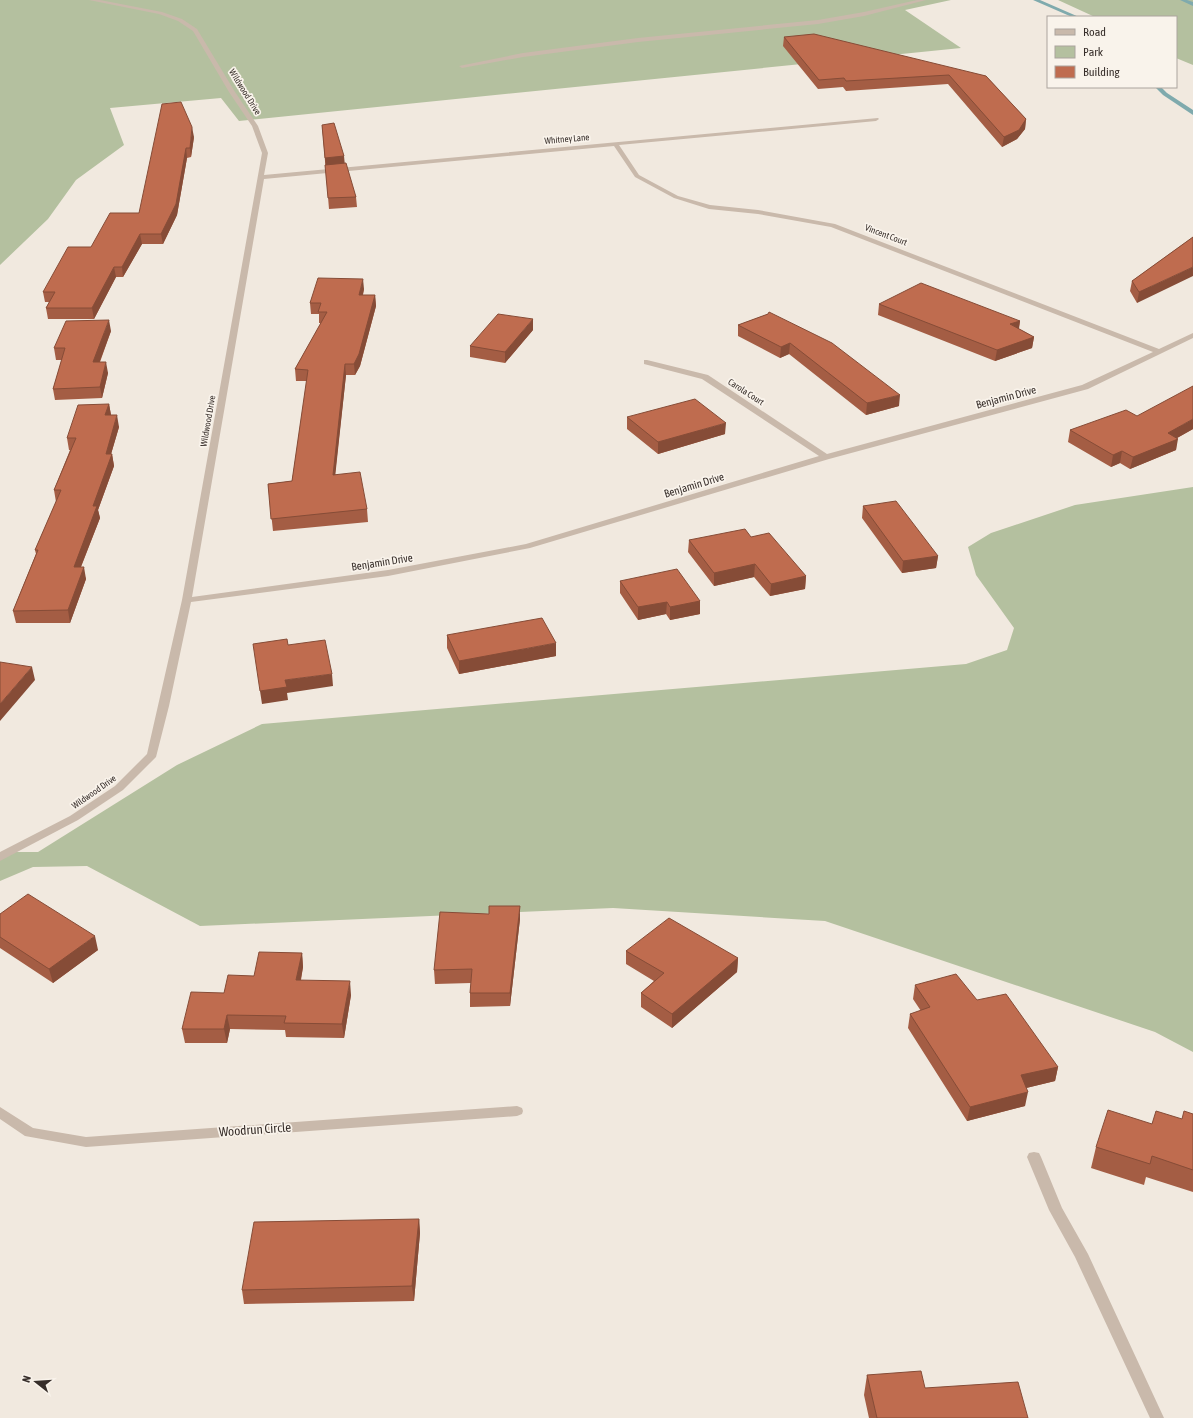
<svg xmlns="http://www.w3.org/2000/svg" width="1193" height="1418" font-family="'Asap Condensed',sans-serif">
	<style>
		.green { fill: #b4c09f }
		.lines { fill: none; stroke-linecap: round; stroke-linejoin: round }
		.stream { fill: #7faaad; fill-rule: evenodd }
		.service { fill: #c9b9ab; fill-rule: evenodd }
		.minor { fill: #c9b9ab; fill-rule: evenodd }
		.wall { fill: #a45d44 }
		.shaded-wall { fill: #864c37 }
		.building { fill: #bf6c4f; stroke: #864c37 }
		.labels { text-anchor: middle; stroke-width: 3.5; stroke-linejoin: round; paint-order: stroke }
		.far-street-label { font-size: 9px; fill: #372e2a; stroke: #f9f3eb }
		.street-label { font-size: 11px; fill: #372e2a; stroke: #f9f3eb }
		.near-street-label { font-size: 13px; fill: #372e2a; stroke: #f9f3eb }
	</style>
	<rect width="100%" height="100%" fill="#f1e9df"/>
	<path class="green" d="M 0,0 L 951,0 L 905,10 L 961,48 L 239,121 L 221,98 L 110,108 L 124,145 L 76,180 L 48,219 L 0,265 Z
		M 1058,0 L 1193,0 L 1193,65 L 1176,58 L 1176,17 L 1095,17 Z
		M 1193,487 L 1193,1052 L 1155,1032 L 825,921 L 613,908 L 200,926 L 87,866 L 33,867 L 0,881 L 0,852 L 38,852 L 177,765 L 262,724 L 966,664 L 1007,650 L 1014,628 L 976,575 L 968,547 L 991,533 L 1075,505 Z"/>
	<g class="lines">
		<path class="stream" d="M 1033,0 L 1040,0 L 1079,17 L 1072,17 Z
			M 1180,0 L 1187,0 L 1193,2 L 1193,6 Z
			M 1155,87 L 1161,87 L 1167,93 L 1193,110 L 1193,115 L 1163,95 Z"/>
		<path class="service" d="M 917,0 L 926,0 L 864,16 L 818,24 L 638,42 L 523,57 L 462,68 L 459,66 L 523,53 L 638,38 L 818,20 L 864,12 Z
			M 1034,1152 L 1039,1153 L 1041,1157 L 1062,1208 L 1088,1254 L 1164,1418 L 1150,1418 L 1075,1257 L 1049,1210 L 1027,1157 L 1029,1153 Z"/>
		<path class="minor" d="M 89,0 L 100,0 L 162,12 L 182,19 L 197,29 L 235,92 L 258,126 L 268,153 L 264,175 L 878,118 L 879,119 L 876,121 L 619,145 L 639,175 L 678,196 L 710,205 L 758,210 L 835,224 L 1159,349 L 1193,333 L 1193,338 L 1088,389 L 829,459 L 530,548 L 388,576 L 191,602 L 169,706 L 156,757 L 123,790 L 78,820 L 0,861 L 0,852 L 70,816 L 115,786 L 147,754 L 182,600 L 262,153 L 252,126 L 229,92 L 193,31 L 178,21 L 159,14 ZM 614,146 L 635,177 L 674,198 L 709,209 L 758,214 L 831,227 L 1153,352 L 1082,385 L 827,454 L 708,375 L 647,360 L 644,360 L 644,364 L 702,379 L 819,456 L 526,544 L 388,570 L 192,597 L 264,179 Z
			M 517,1106 L 522,1108 L 523,1111 L 522,1114 L 517,1116 L 86,1147 L 25,1136 L 0,1119 L 0,1107 L 33,1128 L 86,1137 Z"/>
	</g>
	<path class="wall" d="M 784,37 L 986,76 L 1026,119 L 1025,129 L 1017,139 L 1002,147 L 948,84 L 846,91 L 843,87 L 818,89 L 783,46 Z
		M 322,125 L 344,156 L 344,163 L 356,197 L 357,207 L 329,209 Z
		M 194,137 L 191,157 L 187,158 L 177,215 L 163,244 L 142,244 L 123,277 L 116,277 L 94,319 L 48,319 L 46,308 L 49,302 L 45,302 L 43,292 L 91,247 L 139,213 Z
		M 1193,237 L 1137,303 L 1130,291 L 1132,281 Z
		M 364,289 L 363,295 L 375,295 L 376,306 L 360,366 L 355,375 L 346,375 L 335,474 L 367,509 L 368,522 L 273,531 L 268,484 L 292,481 L 307,381 L 296,381 L 295,369 L 321,323 L 319,323 L 319,314 L 311,314 L 310,303 Z
		M 879,304 L 1020,321 L 1019,329 L 1034,337 L 1032,348 L 995,361 L 878,315 Z
		M 768,314 L 899,406 L 866,415 L 789,354 L 780,358 L 738,336 L 738,325 Z
		M 533,330 L 505,363 L 470,357 L 470,346 Z
		M 111,331 L 100,362 L 108,373 L 102,398 L 55,400 L 53,389 L 62,360 L 56,360 L 54,348 Z
		M 109,404 L 111,415 L 119,427 L 111,454 L 112,454 L 114,466 L 98,510 L 100,518 L 81,567 L 86,579 L 70,623 L 16,623 L 13,611 L 36,554 L 35,550 L 56,502 L 54,490 L 70,450 L 69,450 L 67,438 Z
		M 1137,416 L 1193,429 L 1177,438 L 1176,450 L 1130,469 L 1120,463 L 1111,467 L 1068,442 L 1070,430 Z
		M 627,417 L 725,434 L 658,454 L 627,429 Z
		M 863,506 L 938,556 L 936,568 L 902,573 L 862,518 Z
		M 751,537 L 806,576 L 805,589 L 770,596 L 754,577 L 714,586 L 688,552 L 689,540 Z
		M 620,581 L 700,601 L 700,614 L 670,620 L 666,614 L 638,620 L 620,593 Z
		M 447,635 L 556,656 L 459,674 L 447,648 Z
		M 0,914 L 98,950 L 53,983 L 0,948 Z
		M 489,914 L 520,919 L 510,1006 L 470,1007 L 470,993 L 471,983 L 435,984 L 434,970 Z
		M 626,951 L 738,958 L 737,972 L 672,1028 L 641,1007 L 641,993 L 654,981 L 626,964 Z
		M 302,953 L 303,967 L 301,980 L 351,995 L 344,1038 L 286,1037 L 285,1030 L 230,1029 L 227,1043 L 185,1043 L 182,1029 L 254,976 Z
		M 915,985 L 977,1000 L 1058,1067 L 1055,1081 L 1026,1088 L 1025,1106 L 967,1121 L 908,1028 L 910,1014 L 921,1011 L 913,999 Z
		M 1193,1114 L 1193,1192 L 1146,1177 L 1144,1185 L 1091,1168 L 1096,1147 L 1152,1124 L 1182,1119 Z
		M 419,1219 L 420,1233 L 414,1301 L 244,1304 L 242,1290 Z
		M 867,1375 L 925,1388 L 1028,1418 L 869,1418 L 864,1395 Z"/>
	<path class="shaded-wall" d="M 1026,119 L 1025,129 L 1017,139 L 1002,147 L 1004,137 Z
		M 192,127 L 194,137 L 191,157 L 190,148 Z
		M 186,148 L 187,158 L 177,215 L 163,244 L 161,234 Z
		M 344,156 L 345,166 L 326,168 L 325,158 Z
		M 140,234 L 142,244 L 123,277 L 122,267 Z
		M 114,267 L 116,277 L 94,319 L 92,308 Z
		M 1193,267 L 1193,276 L 1137,303 L 1139,292 Z
		M 363,279 L 364,289 L 360,306 L 359,295 Z
		M 375,295 L 376,306 L 360,366 L 355,375 L 354,364 Z
		M 533,319 L 533,330 L 505,363 L 505,352 Z
		M 109,320 L 111,331 L 95,374 L 93,362 Z
		M 1020,321 L 1018,332 L 1010,324 Z
		M 1034,337 L 1032,348 L 995,361 L 997,350 Z
		M 790,343 L 789,354 L 780,358 L 781,347 Z
		M 106,362 L 108,373 L 102,398 L 100,387 Z
		M 345,364 L 346,375 L 334,487 L 333,475 Z
		M 900,395 L 899,406 L 866,415 L 867,403 Z
		M 109,404 L 111,415 L 105,415 Z
		M 117,415 L 119,427 L 109,461 L 112,454 L 114,466 L 98,510 L 100,518 L 76,579 L 74,567 L 93,506 L 106,454 Z
		M 1193,419 L 1193,429 L 1170,442 L 1178,439 L 1176,450 L 1130,469 L 1133,457 L 1168,433 Z
		M 726,423 L 725,434 L 658,454 L 658,442 Z
		M 1122,451 L 1120,463 L 1111,467 L 1113,455 Z
		M 938,556 L 936,568 L 902,573 L 903,561 Z
		M 755,564 L 754,577 L 714,586 L 714,573 Z
		M 84,567 L 86,579 L 70,623 L 68,610 Z
		M 806,576 L 805,589 L 770,596 L 771,584 Z
		M 700,601 L 700,614 L 670,620 L 670,607 Z
		M 667,602 L 666,614 L 638,620 L 638,607 Z
		M 556,643 L 556,656 L 459,674 L 459,661 Z
		M 32,667 L 35,680 L 0,721 L 0,704 Z
		M 332,674 L 333,686 L 287,693 L 288,700 L 262,704 L 260,691 L 285,680 Z
		M 520,906 L 520,919 L 510,1006 L 510,993 Z
		M 95,936 L 98,950 L 53,983 L 49,969 Z
		M 302,953 L 303,967 L 298,994 L 296,980 Z
		M 738,958 L 737,972 L 672,1028 L 672,1014 Z
		M 350,981 L 351,995 L 344,1038 L 342,1024 Z
		M 227,1015 L 230,1029 L 227,1043 L 224,1029 Z
		M 1058,1067 L 1055,1081 L 1018,1090 L 1021,1075 Z
		M 1028,1092 L 1025,1106 L 967,1121 L 970,1107 Z
		M 419,1219 L 420,1233 L 414,1301 L 412,1286 Z"/>
	<path class="building" d="M 814,34 L 986,76 L 1026,119 L 1019,130 L 1004,137 L 949,75 L 846,81 L 844,78 L 819,80 L 784,37 Z
		M 181,102 L 192,127 L 190,148 L 186,148 L 176,204 L 161,234 L 140,234 L 122,267 L 114,267 L 92,308 L 46,308 L 55,292 L 43,292 L 68,247 L 91,247 L 110,213 L 139,213 L 162,104 Z
		M 334,123 L 344,156 L 325,158 L 322,125 Z
		M 346,163 L 356,197 L 328,198 L 325,165 Z
		M 1193,237 L 1193,267 L 1139,292 L 1132,281 Z
		M 318,278 L 363,279 L 359,295 L 375,295 L 359,354 L 354,364 L 345,364 L 333,475 L 360,472 L 367,509 L 271,519 L 268,484 L 292,481 L 308,370 L 295,369 L 327,312 L 318,312 L 321,303 L 310,303 Z
		M 921,283 L 1020,321 L 1010,324 L 1034,337 L 997,350 L 879,304 Z
		M 769,312 L 832,343 L 900,395 L 867,403 L 790,343 L 781,347 L 738,325 L 768,314 Z
		M 498,314 L 533,319 L 505,352 L 470,346 Z
		M 109,320 L 93,362 L 106,362 L 100,387 L 53,389 L 65,348 L 54,348 L 66,321 Z
		M 1193,386 L 1193,419 L 1168,433 L 1178,439 L 1133,457 L 1122,451 L 1113,455 L 1070,430 L 1126,410 L 1137,416 Z
		M 695,399 L 726,423 L 658,442 L 627,417 Z
		M 109,404 L 105,415 L 117,415 L 106,454 L 112,454 L 93,506 L 97,506 L 74,567 L 84,567 L 68,610 L 13,611 L 38,550 L 35,550 L 61,490 L 54,490 L 76,438 L 67,438 L 78,405 Z
		M 896,501 L 938,556 L 903,561 L 863,506 Z
		M 745,529 L 751,537 L 769,533 L 806,576 L 771,584 L 755,564 L 714,573 L 689,540 Z
		M 677,569 L 700,601 L 670,607 L 667,602 L 638,607 L 620,581 Z
		M 542,618 L 556,643 L 459,661 L 447,635 Z
		M 287,639 L 288,645 L 325,640 L 332,674 L 285,680 L 287,687 L 260,691 L 253,644 Z
		M 0,662 L 32,667 L 0,704 Z
		M 28,894 L 95,936 L 49,969 L 0,937 L 0,914 Z
		M 489,906 L 520,906 L 510,993 L 470,993 L 472,969 L 434,970 L 440,912 L 489,914 Z
		M 669,918 L 738,958 L 672,1014 L 641,993 L 664,973 L 626,951 Z
		M 259,952 L 302,953 L 296,980 L 350,981 L 342,1024 L 284,1023 L 286,1016 L 227,1015 L 224,1029 L 182,1029 L 191,992 L 224,993 L 228,975 L 254,976 Z
		M 956,974 L 977,1000 L 1006,994 L 1058,1067 L 1021,1075 L 1028,1092 L 970,1107 L 910,1014 L 930,1007 L 915,985 Z
		M 1108,1110 L 1152,1124 L 1156,1111 L 1182,1119 L 1184,1111 L 1193,1114 L 1193,1170 L 1152,1156 L 1150,1164 L 1096,1147 Z
		M 419,1219 L 412,1286 L 242,1290 L 254,1222 Z
		M 921,1371 L 925,1388 L 1018,1382 L 1028,1418 L 877,1418 L 867,1375 Z"/>
	<g class="labels">
		<g class="far-street-label">
			<text transform="translate(245 92) rotate(58)" y="3">Wildwood Drive</text>
			<text transform="translate(567 139) rotate(-5)" y="3">Whitney Lane</text>
			<text transform="translate(886 235) rotate(21)" y="3">Vincent Court</text>
			<text transform="translate(746 392) rotate(33)" y="3">Carola Court</text>
			<text transform="translate(208 421) rotate(-80)" y="3">Wildwood Drive</text>
			<text transform="translate(94 792) rotate(-35)" y="3">Wildwood Drive</text>
		</g>
		<g class="street-label">
			<text transform="translate(1006 397) rotate(-15)" y="4">Benjamin Drive</text>
			<text transform="translate(694 485) rotate(-17)" y="4">Benjamin Drive</text>
			<text transform="translate(382 562) rotate(-9)" y="4">Benjamin Drive</text>
		</g>
		<g class="near-street-label">
			<text transform="translate(255 1129) rotate(-4)" y="5">Woodrun Circle</text>
		</g>
	</g>
	<rect x="1047" y="16" width="130" height="72" fill="#f9f3eb" stroke="#aba49e"/>
	<rect x="1055" y="29" width="20" height="6" fill="#c9b9ab" stroke="#aba49e"/>
	<text x="1083" y="36" font-size="12" fill="#372e2a">Road</text>
	<rect x="1055" y="46" width="20" height="12" fill="#b4c09f" stroke="#aba49e"/>
	<text x="1083" y="56" font-size="12" fill="#372e2a">Park</text>
	<rect x="1055" y="66" width="20" height="12" fill="#bf6c4f" stroke="#aba49e"/>
	<text x="1083" y="76" font-size="12" fill="#372e2a">Building</text>
	<g transform="translate(36 1382) rotate(287)" stroke="#f9f3eb" stroke-width="3" paint-order="stroke">
	<path d="M0-3L7 15L0 10L-7 15Z" fill="#372e2a"/>
	<text y="-6" font-size="11" font-weight="bold" text-anchor="middle" fill="#372e2a">N</text>
	</g>
</svg>
